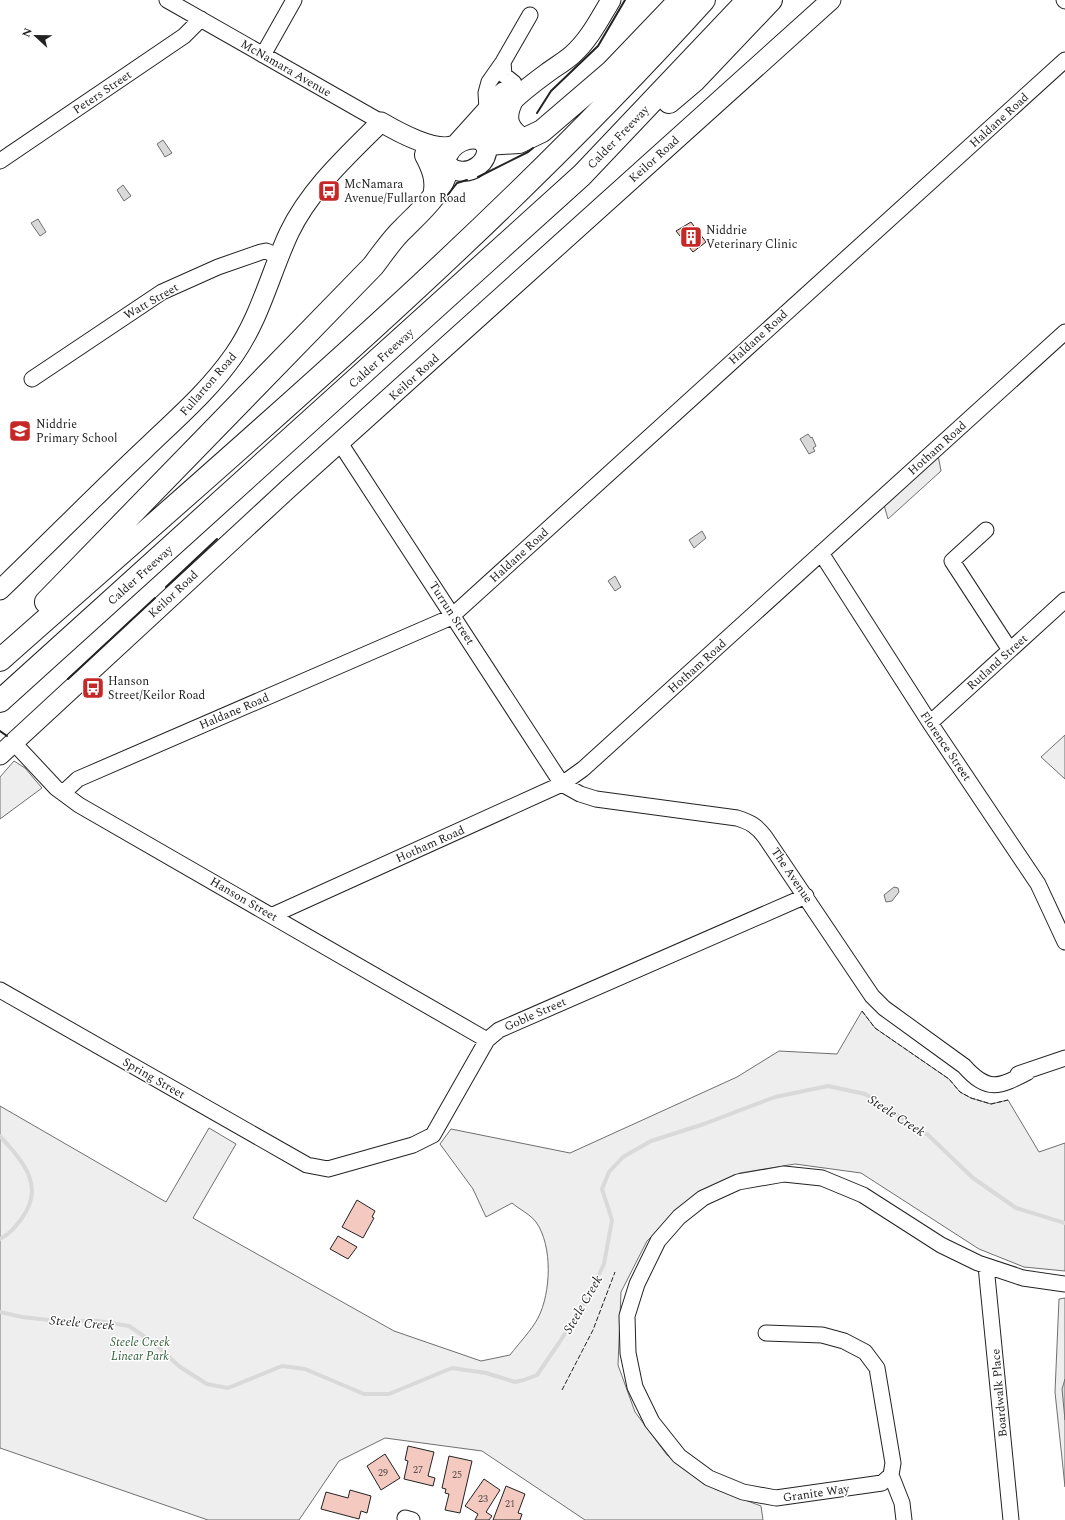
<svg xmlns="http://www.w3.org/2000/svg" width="1065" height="1520" font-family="Spectral,serif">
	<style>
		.green { fill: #eee; stroke: #6f6f6f }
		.parking { fill: #ededed; stroke: #6f6f6f }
		.water { fill: #d9d9d9; stroke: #6f6f6f }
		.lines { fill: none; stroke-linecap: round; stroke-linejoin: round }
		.stream { stroke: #d9d9d9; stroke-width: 4 }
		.building { fill: #f3c9c0; stroke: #222 }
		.minor-casing { stroke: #222; stroke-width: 17 }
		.major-casing { stroke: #222; stroke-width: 21 }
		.highway-casing { stroke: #222; stroke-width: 24 }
		.minor { stroke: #fff; stroke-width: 15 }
		.major { stroke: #fff; stroke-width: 19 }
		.highway { stroke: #fff; stroke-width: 22 }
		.fence { stroke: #222; stroke-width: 1; stroke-dasharray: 5 2; stroke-linecap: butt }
		.wall { stroke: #222; stroke-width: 2 }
		.labels { text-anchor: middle; stroke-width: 3; stroke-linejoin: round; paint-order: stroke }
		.number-label { font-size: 10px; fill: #564c4a }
		.street-label { font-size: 12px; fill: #222; stroke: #fff }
		.poi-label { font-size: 12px; fill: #222; stroke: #fff; text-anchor: start }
		.park-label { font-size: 12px; font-style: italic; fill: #2f5e38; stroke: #fff }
		.water-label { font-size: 13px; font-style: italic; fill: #222; stroke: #fff }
	</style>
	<rect width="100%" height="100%" fill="#fff"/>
	<path class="green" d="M 1065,735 L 1065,779 L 1041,757 Z
		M 14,761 L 25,768 L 42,788 L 0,819 L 0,777 Z
		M 862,1011 L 875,1028 L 949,1079 L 960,1092 L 971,1098 L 991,1104 L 1008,1100 L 1039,1152 L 1065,1143 L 1065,1271 L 1024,1267 L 979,1249 L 861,1173 L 795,1164 L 740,1173 L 690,1199 L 647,1241 L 621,1292 L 618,1365 L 635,1412 L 667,1455 L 715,1489 L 761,1506 L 763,1520 L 585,1520 L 482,1451 L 385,1438 L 339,1461 L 299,1520 L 208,1520 L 0,1448 L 0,1106 L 166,1202 L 209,1128 L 236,1144 L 193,1218 L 394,1331 L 481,1361 L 510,1355 C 519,1343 531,1331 538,1318 C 551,1293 553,1246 536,1222 C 531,1215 519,1209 512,1203 L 486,1217 L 473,1189 L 440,1144 L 451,1129 L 570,1153 L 737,1077 L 779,1051 L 837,1054 Z
		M 1065,1298 L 1065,1487 L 1055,1392 L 1059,1299 Z"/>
	<path class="parking" d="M 938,455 L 941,471 L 888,519 L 884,505 Z"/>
	<path class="water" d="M 163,140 L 172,153 L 165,157 L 157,144 Z
		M 123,185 L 131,196 L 124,201 L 117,190 Z
		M 38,219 L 46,232 L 40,236 L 31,223 Z
		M 808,434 L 811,438 L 812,437 L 816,446 L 813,448 L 815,451 L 809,454 L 800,439 Z
		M 702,531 L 706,538 L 694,548 L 689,540 Z
		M 615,576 L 621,587 L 615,591 L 608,581 Z
		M 894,887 L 898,888 L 899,892 L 892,901 L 886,902 L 884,895 Z
		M 1065,1379 L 1065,1420 L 1062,1389 Z"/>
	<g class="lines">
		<path class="stream" d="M 0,1136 C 22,1161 46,1185 22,1218 C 15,1227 10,1234 0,1239
			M 0,1312 L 22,1317 L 58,1321 L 98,1321 L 129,1326 L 154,1343 L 180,1367 L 207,1384 L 228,1388 L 282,1366 L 305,1369 L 364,1394 L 389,1394 L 452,1368 L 486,1373 L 515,1382 L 524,1380 L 537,1375 L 559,1343 L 587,1299 L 604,1264 L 612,1220 L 602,1189 L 609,1172 L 623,1157 L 651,1141 L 704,1124 L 775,1097 L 828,1086 L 865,1094 L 928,1135 L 973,1178 L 1016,1208 L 1065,1223"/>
	</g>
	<path class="building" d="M 691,222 L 706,242 L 693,252 L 676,231 Z
		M 357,1200 L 375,1211 L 372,1217 L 374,1218 L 363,1238 L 342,1227 Z
		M 338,1236 L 357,1247 L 348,1259 L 330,1249 Z
		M 408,1446 L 434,1452 L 428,1476 L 435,1478 L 433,1486 L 404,1479 L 408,1461 L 405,1460 Z
		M 385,1454 L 400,1478 L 381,1490 L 367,1466 Z
		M 449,1456 L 472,1461 L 460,1513 L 445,1510 L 449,1494 L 445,1493 L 446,1489 L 442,1488 Z
		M 484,1479 L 500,1490 L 486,1512 L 492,1516 L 489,1520 L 475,1520 L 478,1514 L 465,1506 Z
		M 506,1486 L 525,1494 L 518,1513 L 522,1514 L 520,1520 L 493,1520 Z
		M 350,1490 L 371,1496 L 367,1513 L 361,1511 L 359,1519 L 321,1509 L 326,1492 L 348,1498 Z"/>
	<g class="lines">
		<g class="minor-casing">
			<path id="minor" d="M 167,0 L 381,122
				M 1064,0 L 1065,1
				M 263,55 L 294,0
				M 503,62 L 504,75 L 514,83
				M 487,109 L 486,93 L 489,82 L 503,62 L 530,15
				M 0,161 L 184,36 L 201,19
				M 32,379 L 162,292 L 218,267 L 261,252 L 266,251 L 280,257
				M 340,443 L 562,784 L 580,794 L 596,799 L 737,818 C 750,822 757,826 765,837 L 872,996 L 884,1008 L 964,1066 C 988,1093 999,1087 1028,1072
				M 986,530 L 952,561 L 1010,650
				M 821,553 L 930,723 L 1038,884 L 1065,942
				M 453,615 L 1065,60
				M 930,723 L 1065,600
				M 13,742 L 56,788 L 79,805 L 487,1040
				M 63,793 L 78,779 L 454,616
				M 273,915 L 562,784 L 583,769 L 1065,332
				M 0,990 L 307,1165 L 328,1169 L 413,1145 L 433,1135 L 487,1040 L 499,1030 L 806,896
				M 1018,1074 L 1065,1058
				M 986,1266 L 1011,1520
				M 766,1333 L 822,1335 L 844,1341 L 865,1352 L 877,1368 L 893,1463 L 891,1475 L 882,1483 L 776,1498 L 743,1492 L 709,1478 L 679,1456 L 652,1422 L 635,1387 L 628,1353 L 627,1316 L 637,1284 L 658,1241 L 679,1217 L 703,1198 L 738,1182 L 784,1174 L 822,1178 L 863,1195 L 941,1245 L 978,1263 L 1023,1278 L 1065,1284
				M 891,1475 L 902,1503 L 904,1520
				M 405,1518 L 412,1520"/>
		</g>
		<g class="major-casing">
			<path id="major" d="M 457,143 L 503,92
				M 485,144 C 495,112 521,92 547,73 C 555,67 564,62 572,55 C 589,40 599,20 611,0
				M 435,161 C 443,164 451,169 459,171 C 473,173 487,163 487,148 C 482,132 455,139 448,155
				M 0,590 C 49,543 96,495 145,449 C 176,419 209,391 234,355 C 260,318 270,274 289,233 C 310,189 348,155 381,122 C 398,132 436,153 455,145
				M 0,755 L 289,488 L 831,0"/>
		</g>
		<g class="highway-casing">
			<path id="highway" d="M 511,102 C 503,120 508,130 523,140
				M 669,102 L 695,80 L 771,0
				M 486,144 L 519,142 L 542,131 L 612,71 L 680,0
				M 426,155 C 433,168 438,181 434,196
				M 46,602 L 373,266 C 383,253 392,239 404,228 C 423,209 441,194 448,167
				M 0,660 C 240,447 489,238 704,0
				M 0,701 L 582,175 L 748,0"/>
		</g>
		<use href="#minor" class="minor"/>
		<use href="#major" class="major"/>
		<use href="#highway" class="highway"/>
		<path class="fence" d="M 862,1011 L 875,1028 L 949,1079 L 960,1092 L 971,1098 L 991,1104 L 1008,1100
			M 562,1390 L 593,1330 L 615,1272"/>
		<path class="wall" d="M 537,113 L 551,91 L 598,46 L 625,0
			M 478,177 L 528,152 L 533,148
			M 446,197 L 457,183 L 467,180
			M 166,587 L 217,539
			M 68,679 L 155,598
			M 0,731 L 7,736"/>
	</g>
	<defs>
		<g id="bus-square" transform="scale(1.15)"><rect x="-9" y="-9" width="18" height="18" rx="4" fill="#c62828" stroke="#fff"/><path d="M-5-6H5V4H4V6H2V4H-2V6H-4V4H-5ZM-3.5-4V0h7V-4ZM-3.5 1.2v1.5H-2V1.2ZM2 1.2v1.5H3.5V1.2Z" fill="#fff"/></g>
		<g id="building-square" transform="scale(1.15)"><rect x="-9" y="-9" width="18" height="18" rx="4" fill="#c62828" stroke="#fff"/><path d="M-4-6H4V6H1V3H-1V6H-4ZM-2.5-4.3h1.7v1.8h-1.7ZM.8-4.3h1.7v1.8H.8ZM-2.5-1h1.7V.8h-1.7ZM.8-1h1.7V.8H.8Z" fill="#fff"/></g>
		<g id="school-square" transform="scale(1.15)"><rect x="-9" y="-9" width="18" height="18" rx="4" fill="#c62828" stroke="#fff"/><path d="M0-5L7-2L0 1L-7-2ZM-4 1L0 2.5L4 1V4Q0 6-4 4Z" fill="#fff"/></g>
	</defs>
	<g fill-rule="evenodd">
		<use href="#bus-square" x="329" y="191"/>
		<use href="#building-square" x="691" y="237"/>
		<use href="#school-square" x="20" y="431"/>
		<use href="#bus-square" x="93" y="688"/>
	</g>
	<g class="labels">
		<g class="number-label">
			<text x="418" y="1473">27</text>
			<text x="383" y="1476">29</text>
			<text x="457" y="1478">25</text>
			<text x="483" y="1502">23</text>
			<text x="510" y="1507">21</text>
		</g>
		<g class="street-label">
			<text transform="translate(286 68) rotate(30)" y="4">McNamara Avenue</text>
			<text transform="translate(102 92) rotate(-34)" y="4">Peters Street</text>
			<text transform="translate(999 120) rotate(-42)" y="4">Haldane Road</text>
			<text transform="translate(618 137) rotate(-46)" y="4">Calder Freeway</text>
			<text transform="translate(654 159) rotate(-42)" y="4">Keilor Road</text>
			<text transform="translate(151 301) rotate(-30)" y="4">Watt Street</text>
			<text transform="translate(758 337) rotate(-42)" y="4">Haldane Road</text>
			<text transform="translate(381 358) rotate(-42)" y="4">Calder Freeway</text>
			<text transform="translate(414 377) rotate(-42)" y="4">Keilor Road</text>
			<text transform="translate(208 384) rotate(-49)" y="4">Fullarton Road</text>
			<text transform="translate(937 448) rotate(-42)" y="4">Hotham Road</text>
			<text transform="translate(519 555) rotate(-42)" y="4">Haldane Road</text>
			<text transform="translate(140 575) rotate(-42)" y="4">Calder Freeway</text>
			<text transform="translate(173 594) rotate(-43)" y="4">Keilor Road</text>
			<text transform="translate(452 613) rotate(57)" y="4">Turrun Street</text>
			<text transform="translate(997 662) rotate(-42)" y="4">Rutland Street</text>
			<text transform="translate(697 666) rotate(-42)" y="4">Hotham Road</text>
			<text transform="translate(234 711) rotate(-23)" y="4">Haldane Road</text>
			<text transform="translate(946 746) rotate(56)" y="4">Florence Street</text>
			<text transform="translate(430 844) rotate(-24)" y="4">Hotham Road</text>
			<text transform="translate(792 875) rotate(56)" y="4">The Avenue</text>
			<text transform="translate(244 899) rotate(30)" y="4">Hanson Street</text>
			<text transform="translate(535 1014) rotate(-24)" y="4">Goble Street</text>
			<text transform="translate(154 1078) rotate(30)" y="4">Spring Street</text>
			<text transform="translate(999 1393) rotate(-95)" y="4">Boardwalk Place</text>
			<text transform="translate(816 1493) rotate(-8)" y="4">Granite Way</text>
		</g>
		<g class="poi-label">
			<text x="344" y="188">McNamara<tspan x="344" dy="14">Avenue/Fullarton Road</tspan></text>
			<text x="706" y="234">Niddrie<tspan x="706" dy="14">Veterinary Clinic</tspan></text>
			<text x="36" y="428">Niddrie<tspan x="36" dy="14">Primary School</tspan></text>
			<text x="108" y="685">Hanson<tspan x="108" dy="14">Street/Keilor Road</tspan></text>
		</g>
		<g class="park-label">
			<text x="140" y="1346">Steele Creek<tspan x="140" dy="14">Linear Park</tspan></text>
		</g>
		<g class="water-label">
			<text transform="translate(897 1115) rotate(33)" y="5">Steele Creek</text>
			<text transform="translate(582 1304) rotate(-60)" y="5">Steele Creek</text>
			<text transform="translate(82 1322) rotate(5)" y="5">Steele Creek</text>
		</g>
	</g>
	<g transform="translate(36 36) rotate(292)" stroke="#ffffff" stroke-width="3" paint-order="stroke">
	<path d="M0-3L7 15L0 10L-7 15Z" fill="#222222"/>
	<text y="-6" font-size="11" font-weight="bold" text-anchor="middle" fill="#222222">N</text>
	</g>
</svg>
